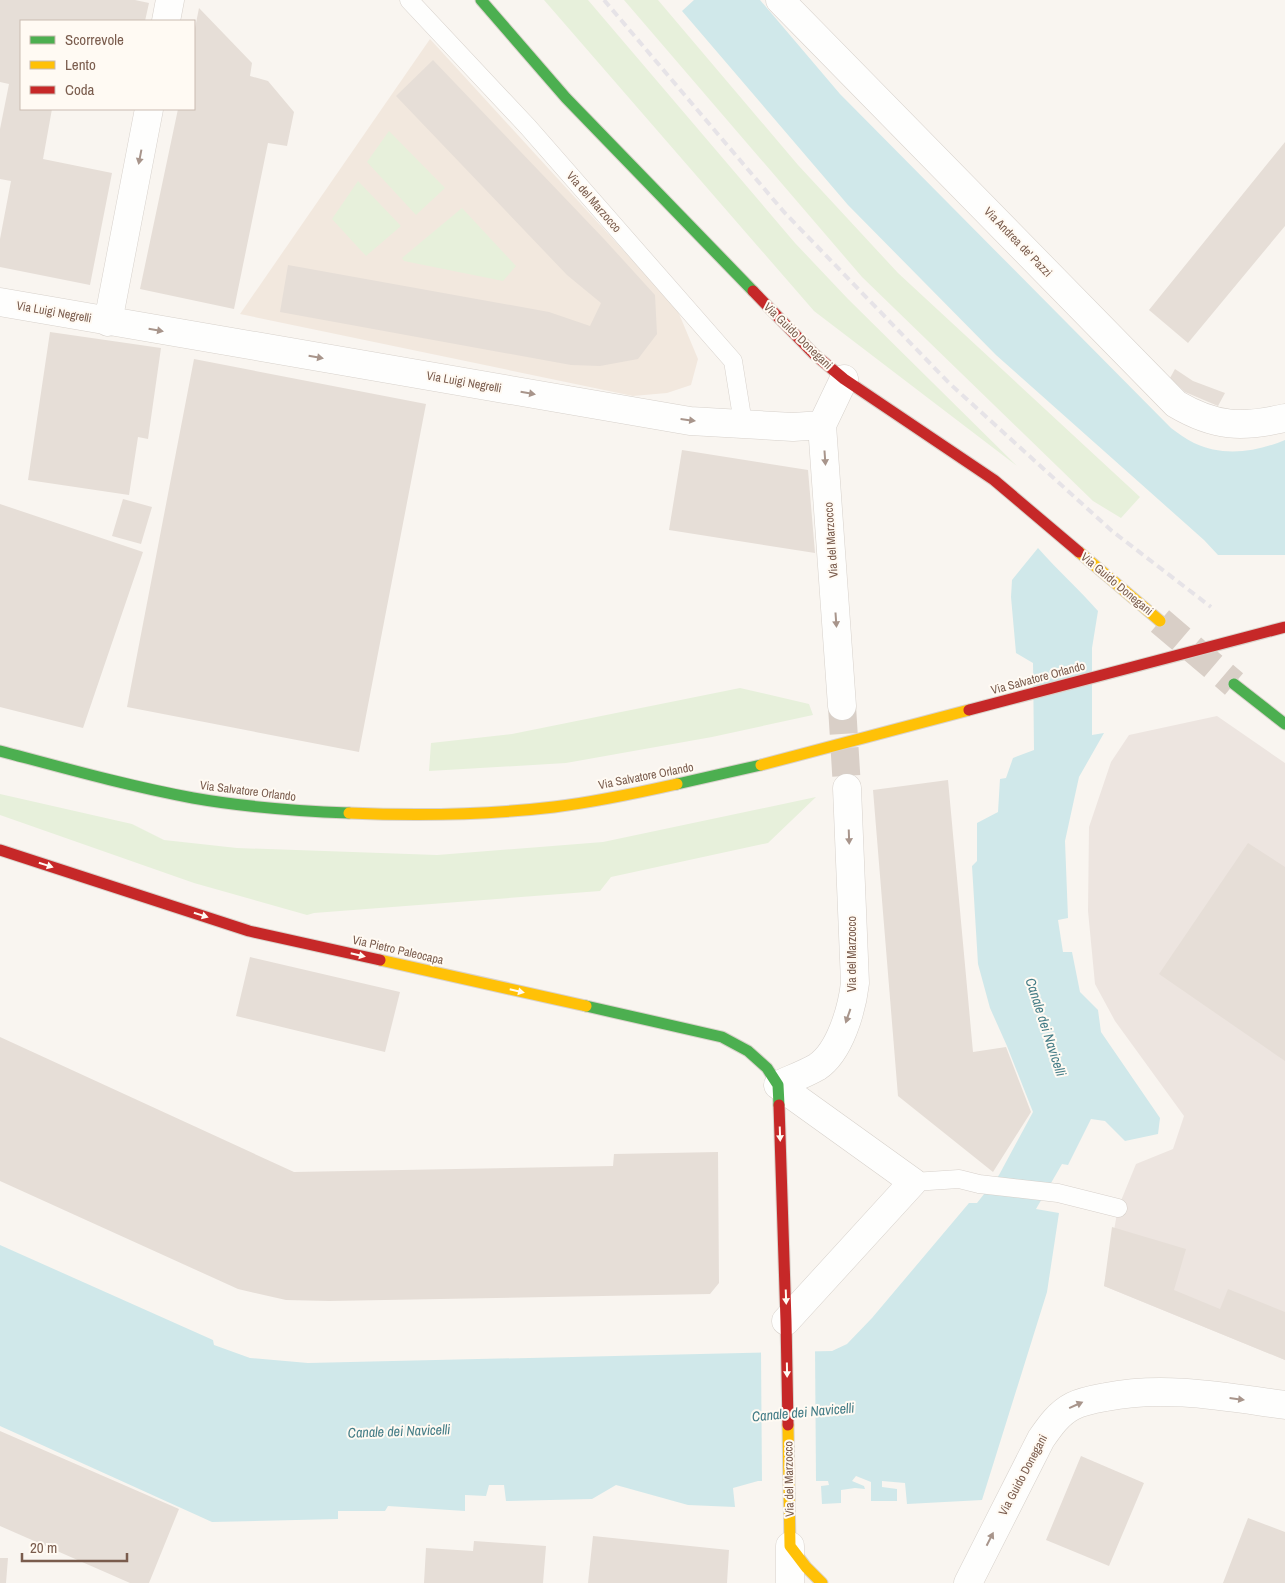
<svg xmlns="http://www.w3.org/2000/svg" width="1285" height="1583" font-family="'Archivo Narrow',sans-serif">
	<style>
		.residential { fill: #f2e8de }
		.industrial { fill: #ede5e0 }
		.green { fill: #e7f0db }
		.water { fill: #d0e8ea }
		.pier { fill: #f9f5f0 }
		.building { fill: #e6ded7 }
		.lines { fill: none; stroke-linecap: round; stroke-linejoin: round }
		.street-tunnel { stroke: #d9cfc7; stroke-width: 28; stroke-dasharray: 28 14; stroke-linecap: butt }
		.secondary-tunnel { stroke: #d9cfc7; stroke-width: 28; stroke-dasharray: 28 14; stroke-linecap: butt }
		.lane-casing { stroke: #d7d1cb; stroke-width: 19 }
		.street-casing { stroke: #d7d1cb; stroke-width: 29 }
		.fast-casing { stroke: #d9d2cb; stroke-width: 13 }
		.slow-casing { stroke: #d9d2cb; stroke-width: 13 }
		.jam-casing { stroke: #d9d2cb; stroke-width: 13 }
		.lane { stroke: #fefefd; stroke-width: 18 }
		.street { stroke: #fefefd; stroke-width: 28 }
		.fast { stroke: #4caf50; stroke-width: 11 }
		.slow { stroke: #ffc107; stroke-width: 11 }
		.jam { stroke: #c62828; stroke-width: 11 }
		.rail { stroke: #e6e3e7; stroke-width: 4; stroke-dasharray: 8 5; stroke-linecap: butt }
		.slow-bridge-casing { stroke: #d9d2cb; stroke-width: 13; stroke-linecap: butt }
		.jam-bridge-casing { stroke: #d9d2cb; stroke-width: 13; stroke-linecap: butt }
		.slow-bridge { stroke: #ffc107; stroke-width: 11 }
		.jam-bridge { stroke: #c62828; stroke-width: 11 }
		.oneway { fill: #a8958b }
		.oneway2 { fill: #fffaf3 }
		.labels { text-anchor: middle; stroke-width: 4; stroke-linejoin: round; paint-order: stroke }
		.street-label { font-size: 12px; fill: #7a5c4d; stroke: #fffaf3 }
		.water-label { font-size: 14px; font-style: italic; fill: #437c86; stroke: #fffaf3 }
	</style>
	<rect width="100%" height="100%" fill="#f9f5f0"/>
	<path class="residential" d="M 430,39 L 677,309 L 698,359 L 691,385 L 667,393 L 633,396 L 240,314 Z"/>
	<path class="industrial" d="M 1217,716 L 1285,763 L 1285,1360 L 1104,1286 L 1118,1208 L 1136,1164 L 1173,1149 L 1184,1116 L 1115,1021 L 1095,984 L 1088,911 L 1089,827 L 1111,762 L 1129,735 Z"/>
	<path class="green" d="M 544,0 L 588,0 L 795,243 L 848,299 L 1017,466 L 814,311 Z
		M 624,0 L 658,0 L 798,165 L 898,273 L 1140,497 L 1121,518 L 1093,501 L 862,277 Z
		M 389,131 L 445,188 L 416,215 L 367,162 Z
		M 358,181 L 401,226 L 366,256 L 332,219 Z
		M 462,208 L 516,266 L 503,281 L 404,261 L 402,258 Z
		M 740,688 L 809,704 L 813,715 L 712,737 L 566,763 L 429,771 L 431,743 L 512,734 Z
		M 0,794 L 132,824 L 164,840 L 237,848 L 437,855 L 603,842 L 816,797 L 768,843 L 611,877 L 600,891 L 314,913 L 307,915 L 194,883 L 0,815 Z"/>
	<path class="water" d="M 694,0 L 760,0 L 840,94 L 1171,428 C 1178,433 1186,439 1194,443 C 1223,457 1256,452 1285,440 L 1285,555 L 1218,555 L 1204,540 L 996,355 L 848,205 L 682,11 Z
		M 1038,548 C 1057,570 1079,589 1098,611 L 1092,648 L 1092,735 L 1104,733 L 1079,777 L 1065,841 L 1068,918 L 1058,920 L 1063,952 L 1072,952 L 1080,992 L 1098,1010 L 1101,1032 L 1160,1118 L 1158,1134 L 1125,1141 L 1105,1121 L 1091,1119 L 1068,1165 L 1062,1164 L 1036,1209 L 1059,1213 L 1047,1292 L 982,1500 L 907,1504 L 905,1483 L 882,1481 L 882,1487 L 897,1489 L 897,1501 L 871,1501 L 871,1482 L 856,1476 L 852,1481 L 864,1486 L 865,1489 L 855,1488 L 841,1490 L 841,1503 L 822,1504 L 821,1486 L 829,1485 L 828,1481 L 758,1481 L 733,1488 L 735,1507 L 688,1505 L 616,1485 L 592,1499 L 506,1501 L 504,1485 L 489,1485 L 486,1496 L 465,1495 L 465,1511 L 388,1506 L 385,1511 L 338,1511 L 338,1519 L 212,1522 L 0,1426 L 0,1245 L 213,1340 L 214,1345 L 250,1358 L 308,1363 L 832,1351 L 847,1344 L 872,1318 L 969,1203 L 977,1203 L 999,1175 L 1033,1112 L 1007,1046 L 990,1008 L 978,964 L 972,866 L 977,861 L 977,823 L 998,812 L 1000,779 L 1006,778 L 1013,758 L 1034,750 L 1033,663 L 1016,653 L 1011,597 L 1012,580 Z"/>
	<path class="pier" d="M 815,1349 L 816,1483 L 762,1484 L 761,1350 Z"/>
	<path class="building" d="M 0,0 L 135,0 L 149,3 L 145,21 L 21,21 L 21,109 L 52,109 L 43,159 L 112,173 L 90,285 L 0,267 L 0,239 L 11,181 L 0,179 L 0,129 L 9,84 L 0,82 Z
		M 199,8 L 252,63 L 250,76 L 268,81 L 294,112 L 287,146 L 268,143 L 234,309 L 140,289 L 178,109 L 194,109 L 194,33 Z
		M 433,60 L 604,239 L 655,295 L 657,334 L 638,359 L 600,366 L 571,365 L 280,312 L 288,265 L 549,312 L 590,326 L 601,303 L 567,275 L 396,96 Z
		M 1285,142 L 1285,226 L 1188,343 L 1149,310 Z
		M 50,332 L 161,348 L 148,439 L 138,437 L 129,495 L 28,480 Z
		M 194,359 L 426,404 L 359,752 L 127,707 Z
		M 1175,369 L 1193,381 L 1225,393 L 1218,406 L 1185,392 L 1170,378 Z
		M 682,450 L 808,470 L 815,553 L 669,530 Z
		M 123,499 L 152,507 L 141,544 L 112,536 Z
		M 0,504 L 143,552 L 83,728 L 0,707 Z
		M 948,780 L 973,1052 L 1006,1047 L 1031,1112 L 993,1172 L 898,1096 L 873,790 Z
		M 1248,843 L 1285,867 L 1285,1061 L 1159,974 Z
		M 250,957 L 400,992 L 385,1052 L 236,1016 Z
		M 0,1037 L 294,1172 L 613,1166 L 614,1154 L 718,1152 L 719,1283 L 710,1294 L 329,1301 L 286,1300 L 238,1289 L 0,1181 Z
		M 1112,1227 L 1186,1249 L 1174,1290 L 1220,1309 L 1228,1289 L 1285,1312 L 1285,1360 L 1104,1286 Z
		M 0,1431 L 179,1509 L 149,1583 L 130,1583 L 0,1526 Z
		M 1081,1456 L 1144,1483 L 1109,1566 L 1046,1540 Z
		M 1248,1518 L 1285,1532 L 1285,1583 L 1223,1583 Z
		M 593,1536 L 729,1550 L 727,1583 L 588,1583 Z
		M 474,1541 L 546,1546 L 543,1583 L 424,1583 L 426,1548 L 473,1551 Z
		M 0,1558 L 8,1558 L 6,1583 L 0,1583 Z"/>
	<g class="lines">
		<path class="street-tunnel" d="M 842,706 L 847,788"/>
		<path class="secondary-tunnel" d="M 1160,621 L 1234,684"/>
		<g class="lane-casing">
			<path id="lane" d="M 409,0 L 528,127 L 733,361 L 743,423
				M 913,1182 L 959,1179 L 979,1184 L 1058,1193 L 1118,1208"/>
		</g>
		<g class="street-casing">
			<path id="street" d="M 780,0 L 1176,404 C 1215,427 1242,428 1285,418
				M 166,21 L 170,0
				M 0,302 L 690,421 L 793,427 L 822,425
				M 108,322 L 149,109
				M 842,706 L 822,425 L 844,379
				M 786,1321 L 913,1182 L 778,1085 C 791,1079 805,1074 817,1067 C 840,1052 852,1009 855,983 L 847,788
				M 790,1546 L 790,1583
				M 968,1583 L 1041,1439 C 1050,1426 1059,1413 1073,1406 C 1083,1401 1095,1399 1106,1397 C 1165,1385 1226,1397 1285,1405"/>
		</g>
		<g class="fast-casing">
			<path id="fast" d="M 481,0 L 566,98 L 753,291
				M 1234,684 L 1285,724
				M 0,751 C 64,768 128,786 193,798 C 244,807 298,811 349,813
				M 677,784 L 761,765
				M 586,1006 L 722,1037 L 748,1051 L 767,1068 L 778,1085 L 779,1105"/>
		</g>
		<g class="slow-casing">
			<path id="slow" d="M 1079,552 L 1160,621
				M 349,813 C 417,816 486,815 554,807 C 595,802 637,793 677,784
				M 380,960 L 586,1006
				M 788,1425 L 790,1546 L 806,1567 L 822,1583"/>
		</g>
		<g class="jam-casing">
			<path id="jam" d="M 753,291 L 814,354 L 844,379 L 994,480 L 1079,552
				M 0,850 L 249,931 L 380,960
				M 779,1105 L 786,1321 L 788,1425"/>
		</g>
		<use href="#lane" class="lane"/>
		<use href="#street" class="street"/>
		<use href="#fast" class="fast"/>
		<use href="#slow" class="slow"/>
		<use href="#jam" class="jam"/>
		<path class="rail" d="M 604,0 L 784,212 L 949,383 L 1112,531 L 1211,607"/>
		<g class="slow-bridge-casing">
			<path id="slow-bridge" d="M 761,765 L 969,710"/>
		</g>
		<g class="jam-bridge-casing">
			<path id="jam-bridge" d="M 969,710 L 1285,627"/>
		</g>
		<use href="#slow-bridge" class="slow-bridge"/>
		<use href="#jam-bridge" class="jam-bridge"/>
	</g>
	<defs><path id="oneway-solid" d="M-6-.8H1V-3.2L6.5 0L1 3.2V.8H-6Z" transform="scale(1.25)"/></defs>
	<g class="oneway">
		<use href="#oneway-solid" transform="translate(140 157) rotate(101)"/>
		<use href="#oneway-solid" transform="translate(156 330) rotate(10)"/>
		<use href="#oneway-solid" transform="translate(316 357) rotate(10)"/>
		<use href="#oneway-solid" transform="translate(528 393) rotate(10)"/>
		<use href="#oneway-solid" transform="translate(688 420) rotate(7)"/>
		<use href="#oneway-solid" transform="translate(825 458) rotate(86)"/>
		<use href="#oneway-solid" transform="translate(836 620) rotate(86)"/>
		<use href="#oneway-solid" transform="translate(849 837) rotate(88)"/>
		<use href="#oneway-solid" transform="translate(848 1016) rotate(109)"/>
		<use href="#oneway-solid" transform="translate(1237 1399) rotate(7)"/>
		<use href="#oneway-solid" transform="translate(1076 1405) rotate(-24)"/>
		<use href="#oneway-solid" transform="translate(990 1539) rotate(-63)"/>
	</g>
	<g class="oneway2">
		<use href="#oneway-solid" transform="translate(46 865) rotate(18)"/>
		<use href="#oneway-solid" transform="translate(201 915) rotate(18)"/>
		<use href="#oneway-solid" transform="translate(358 955) rotate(13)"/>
		<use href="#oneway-solid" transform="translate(517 991) rotate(13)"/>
		<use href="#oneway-solid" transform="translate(780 1134) rotate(88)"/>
		<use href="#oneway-solid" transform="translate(786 1297) rotate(88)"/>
		<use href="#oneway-solid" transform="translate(787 1370) rotate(89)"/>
	</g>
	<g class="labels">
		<g class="street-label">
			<text transform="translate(594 202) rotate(49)" y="4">Via del Marzocco</text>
			<text transform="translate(1018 242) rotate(46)" y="4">Via Andrea de' Pazzi</text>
			<text transform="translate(54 312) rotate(10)" y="4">Via Luigi Negrelli</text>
			<text transform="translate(798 336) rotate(44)" y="4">Via Guido Donegani</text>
			<text transform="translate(464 382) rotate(10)" y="4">Via Luigi Negrelli</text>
			<text transform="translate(831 540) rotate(-94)" y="4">Via del Marzocco</text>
			<text transform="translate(1117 584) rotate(40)" y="4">Via Guido Donegani</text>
			<text transform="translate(1038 678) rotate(-15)" y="4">Via Salvatore Orlando</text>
			<text transform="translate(646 776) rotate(-11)" y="4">Via Salvatore Orlando</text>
			<text transform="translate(248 791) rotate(7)" y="4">Via Salvatore Orlando</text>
			<text transform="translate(398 950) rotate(13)" y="4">Via Pietro Paleocapa</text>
			<text transform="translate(852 954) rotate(-90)" y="4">Via del Marzocco</text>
			<text transform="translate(1023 1475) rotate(-62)" y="4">Via Guido Donegani</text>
			<text transform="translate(789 1479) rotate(-91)" y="4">Via del Marzocco</text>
		</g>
		<g class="water-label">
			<text transform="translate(1046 1027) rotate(72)" y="5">Canale dei Navicelli</text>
			<text transform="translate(803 1412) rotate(-5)" y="5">Canale dei Navicelli</text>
			<text transform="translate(399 1431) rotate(-2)" y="5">Canale dei Navicelli</text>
		</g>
	</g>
	<rect x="20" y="20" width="175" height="90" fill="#fffaf3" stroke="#cabbb1"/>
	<rect x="30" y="36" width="25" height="8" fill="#4caf50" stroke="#cabbb1"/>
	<text x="65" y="45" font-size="15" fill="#7a5c4d">Scorrevole</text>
	<rect x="30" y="61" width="25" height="8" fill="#ffc107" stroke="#cabbb1"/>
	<text x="65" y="70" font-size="15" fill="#7a5c4d">Lento</text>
	<rect x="30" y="86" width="25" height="8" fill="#c62828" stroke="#cabbb1"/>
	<text x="65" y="95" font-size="15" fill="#7a5c4d">Coda</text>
	<path d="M22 1553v8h105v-8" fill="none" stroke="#7a5c4d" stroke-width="2.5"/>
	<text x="30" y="1553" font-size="15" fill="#7a5c4d" stroke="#fffaf3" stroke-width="4" paint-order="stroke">20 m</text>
</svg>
